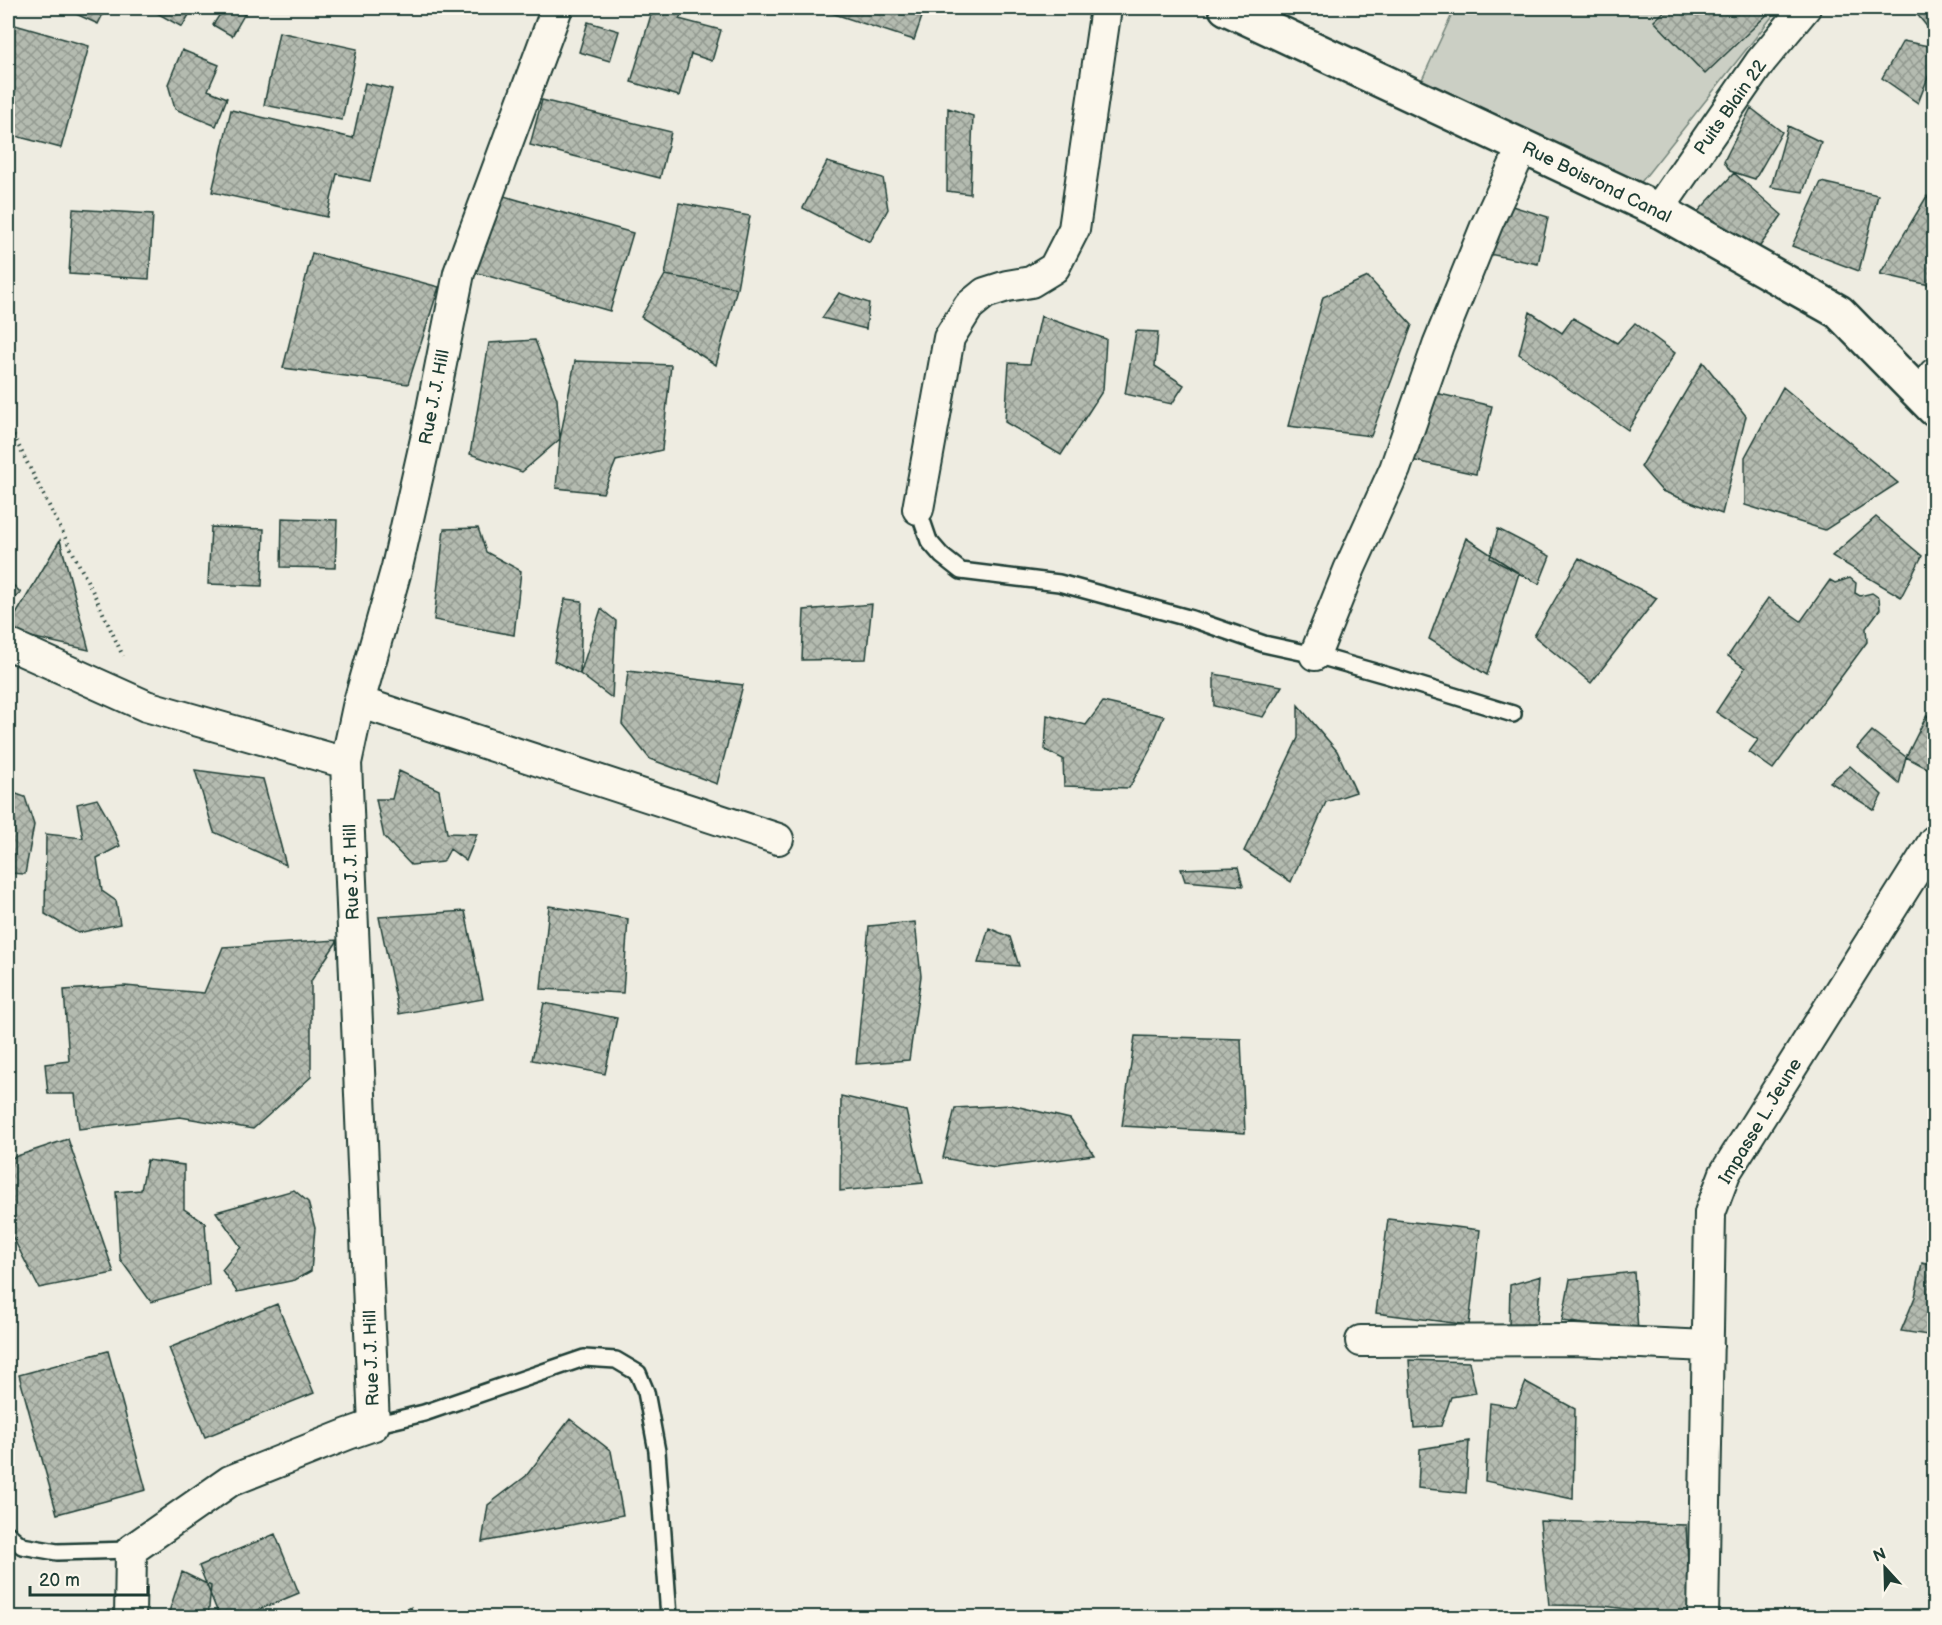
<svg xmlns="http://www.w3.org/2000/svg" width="1942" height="1625" font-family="'Balsamiq Sans',sans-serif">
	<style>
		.grass { fill: #cbcfc4; stroke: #75867c; stroke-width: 1.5 }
		.building { fill: url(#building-cross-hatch); stroke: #1f3d34; stroke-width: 1.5 }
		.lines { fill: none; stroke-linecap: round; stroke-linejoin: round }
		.lane-casing { stroke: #1f3d34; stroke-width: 20 }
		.street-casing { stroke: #1f3d34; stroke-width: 34 }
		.secondary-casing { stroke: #1f3d34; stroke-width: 38 }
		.path { stroke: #1f3d34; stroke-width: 4; stroke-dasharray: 1.5 4.5; stroke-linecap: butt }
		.lane { stroke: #fbf7ec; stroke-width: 15 }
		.street { stroke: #fbf7ec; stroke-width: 30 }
		.secondary { stroke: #fbf7ec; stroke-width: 33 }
		.labels { text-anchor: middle; stroke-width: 5; stroke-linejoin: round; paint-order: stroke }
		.street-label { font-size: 18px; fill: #1f3d34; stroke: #fbf7ec }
	</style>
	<defs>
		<pattern id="building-cross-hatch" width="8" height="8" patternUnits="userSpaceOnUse" patternTransform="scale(1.5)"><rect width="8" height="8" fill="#b4bbb0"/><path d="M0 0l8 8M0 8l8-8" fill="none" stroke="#929990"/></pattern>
	</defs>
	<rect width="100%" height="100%" fill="#eeece1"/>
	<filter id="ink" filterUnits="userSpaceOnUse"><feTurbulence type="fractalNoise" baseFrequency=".0167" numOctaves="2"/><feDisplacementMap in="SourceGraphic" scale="12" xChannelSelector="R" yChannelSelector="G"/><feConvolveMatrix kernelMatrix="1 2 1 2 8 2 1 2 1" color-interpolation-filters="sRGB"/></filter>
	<g filter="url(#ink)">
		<path class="grass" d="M 1455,8 L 1779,8 L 1634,191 L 1420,84 Z"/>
		<path class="building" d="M 63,8 L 106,8 L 98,24 Z
			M 148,8 L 193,8 L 182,27 Z
			M 224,8 L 248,8 L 232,36 L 213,25 Z
			M 653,8 L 685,8 L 679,19 L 721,30 L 712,61 L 691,54 L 679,96 L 631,82 Z
			M 820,8 L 925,8 L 914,40 L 819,9 Z
			M 1668,8 L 1774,8 L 1705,74 L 1654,21 Z
			M 1912,8 L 1934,8 L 1934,19 L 1929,29 Z
			M 588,22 L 619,31 L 610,61 L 579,52 Z
			M 8,23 L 89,46 L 61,148 L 8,134 Z
			M 279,32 L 357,49 L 342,120 L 264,105 Z
			M 1903,41 L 1934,47 L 1934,62 L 1918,103 L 1882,78 Z
			M 182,50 L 219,65 L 208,90 L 227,98 L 216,126 L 175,109 L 168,84 Z
			M 365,83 L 392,89 L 370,181 L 337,174 L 327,217 L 212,192 L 231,110 L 353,138 Z
			M 542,100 L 671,132 L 660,178 L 530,145 Z
			M 948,108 L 973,116 L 970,194 L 947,191 Z
			M 1751,108 L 1782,132 L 1755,179 L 1730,171 L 1724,161 Z
			M 1788,126 L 1821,142 L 1803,192 L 1771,187 Z
			M 827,162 L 883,178 L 888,209 L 870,242 L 803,208 Z
			M 1734,173 L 1782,215 L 1753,256 L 1691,219 Z
			M 1821,182 L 1878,195 L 1859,271 L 1792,246 Z
			M 490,192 L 633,233 L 610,311 L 467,270 Z
			M 1927,196 L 1934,204 L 1934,286 L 1880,274 Z
			M 679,203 L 750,216 L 737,288 L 665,275 Z
			M 1512,206 L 1548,217 L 1538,264 L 1489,254 Z
			M 73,209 L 153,214 L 149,279 L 69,274 Z
			M 312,253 L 439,287 L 408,384 L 283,368 Z
			M 665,275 L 737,288 L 716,365 L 641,317 Z
			M 1368,277 L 1412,325 L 1371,436 L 1288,426 L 1323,297 Z
			M 839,293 L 869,303 L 866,329 L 822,318 Z
			M 1530,312 L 1562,333 L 1573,318 L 1617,343 L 1635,323 L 1675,353 L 1628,430 L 1519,354 Z
			M 1041,316 L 1106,339 L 1103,390 L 1061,455 L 1005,422 L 1009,363 L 1030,364 Z
			M 1136,331 L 1158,332 L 1155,366 L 1184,385 L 1172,404 L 1125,394 Z
			M 535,340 L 557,399 L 560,439 L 522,472 L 470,454 L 489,343 Z
			M 575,361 L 671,365 L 662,450 L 616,461 L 603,493 L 556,488 L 560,439 Z
			M 1703,362 L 1746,416 L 1722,514 L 1662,491 L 1641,467 Z
			M 1783,387 L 1898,483 L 1825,530 L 1745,505 L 1745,457 Z
			M 1427,391 L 1492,406 L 1476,474 L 1411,460 Z
			M 1876,517 L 1922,556 L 1901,597 L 1832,556 Z
			M 282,518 L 337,520 L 335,568 L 281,567 Z
			M 211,527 L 264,529 L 262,586 L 208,584 Z
			M 478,528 L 486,552 L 521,571 L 514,635 L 434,620 L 444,529 Z
			M 1498,529 L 1550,556 L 1539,584 L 1490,558 Z
			M 1466,538 L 1519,573 L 1487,675 L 1429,639 Z
			M 60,540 L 89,650 L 8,632 L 8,628 Z
			M 1579,558 L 1657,598 L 1591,683 L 1534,636 Z
			M 1850,578 L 1856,583 L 1855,593 L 1860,596 L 1872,593 L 1879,598 L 1880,609 L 1866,628 L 1867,642 L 1773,769 L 1749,752 L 1758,740 L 1716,712 L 1745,668 L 1728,656 L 1768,598 L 1801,621 L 1830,580 L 1835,583 Z
			M 8,580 L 21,593 L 8,603 Z
			M 565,599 L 582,601 L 580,674 L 554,661 Z
			M 872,604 L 866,659 L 802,660 L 804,610 Z
			M 601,609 L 616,621 L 612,698 L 580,674 Z
			M 628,671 L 743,685 L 717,784 L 650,759 L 622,724 Z
			M 1214,674 L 1282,686 L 1263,717 L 1214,706 Z
			M 1103,702 L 1164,716 L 1150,750 L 1129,788 L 1064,786 L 1063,759 L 1045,750 L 1047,715 L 1086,725 Z
			M 1298,705 L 1337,751 L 1356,792 L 1326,802 L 1291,882 L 1244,851 L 1298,738 Z
			M 1927,715 L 1934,724 L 1934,772 L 1906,757 Z
			M 1872,731 L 1906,757 L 1899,784 L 1857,748 Z
			M 1850,766 L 1882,795 L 1874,810 L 1830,782 Z
			M 195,770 L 263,779 L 286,865 L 214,832 Z
			M 399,771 L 439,790 L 447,833 L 477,834 L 466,861 L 450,849 L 443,862 L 411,865 L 384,837 L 376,799 L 392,799 Z
			M 8,791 L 25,797 L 34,825 L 25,874 L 8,873 Z
			M 97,799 L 109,820 L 120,846 L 97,858 L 102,891 L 116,901 L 120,924 L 78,933 L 45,914 L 46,834 L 83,838 L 77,804 Z
			M 1238,867 L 1243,886 L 1185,881 L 1181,869 Z
			M 549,906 L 628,919 L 623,993 L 541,989 Z
			M 465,911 L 483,999 L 399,1014 L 379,917 Z
			M 915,922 L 921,976 L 909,1060 L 856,1064 L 869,926 Z
			M 989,928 L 1010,937 L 1019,966 L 978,963 Z
			M 338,940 L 311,981 L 311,1077 L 253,1129 L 180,1117 L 79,1129 L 75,1094 L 48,1094 L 45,1064 L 69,1061 L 64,990 L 125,986 L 204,993 L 223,947 Z
			M 544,1003 L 617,1018 L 605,1074 L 532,1060 Z
			M 1135,1036 L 1241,1039 L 1245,1133 L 1122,1126 Z
			M 841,1096 L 906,1111 L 923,1183 L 840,1191 Z
			M 1011,1105 L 1070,1119 L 1094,1155 L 995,1168 L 943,1158 L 955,1108 Z
			M 68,1139 L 114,1273 L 39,1288 L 8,1228 L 8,1159 Z
			M 147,1160 L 184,1165 L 184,1209 L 205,1223 L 209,1285 L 151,1302 L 120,1259 L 116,1192 L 141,1190 Z
			M 294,1190 L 308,1202 L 315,1228 L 311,1271 L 295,1280 L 237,1292 L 222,1270 L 241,1247 L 216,1212 Z
			M 1388,1219 L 1480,1230 L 1469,1325 L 1376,1313 Z
			M 1922,1263 L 1934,1266 L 1934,1336 L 1901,1331 L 1915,1297 Z
			M 1634,1272 L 1638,1331 L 1562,1321 L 1570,1279 Z
			M 1541,1276 L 1536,1332 L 1509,1326 L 1510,1285 Z
			M 277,1304 L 314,1393 L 205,1437 L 169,1348 Z
			M 108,1351 L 146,1490 L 57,1514 L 19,1375 Z
			M 1409,1360 L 1469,1362 L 1476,1393 L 1451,1397 L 1441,1426 L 1414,1428 Z
			M 1526,1382 L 1575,1409 L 1573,1499 L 1485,1481 L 1490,1403 L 1516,1407 Z
			M 570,1419 L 611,1451 L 623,1515 L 482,1542 L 488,1505 L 526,1476 Z
			M 1469,1441 L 1466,1493 L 1418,1488 L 1420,1449 Z
			M 1540,1521 L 1686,1525 L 1691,1618 L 1604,1606 L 1549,1605 Z
			M 275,1534 L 299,1593 L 239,1618 L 220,1618 L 199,1566 Z
			M 182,1572 L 211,1586 L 208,1618 L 167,1618 Z
			M 411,1607 L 414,1618 L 391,1618 Z
			M 1865,1610 L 1892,1618 L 1865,1618 Z"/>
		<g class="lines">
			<g class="lane-casing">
				<path id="lane" d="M 918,509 L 929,541 L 942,556 L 961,571 L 1059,583 L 1192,619 L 1264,644 L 1315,655 L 1389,676 L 1513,714
					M 374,1425 L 424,1413 L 584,1358 L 616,1360 L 638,1373 L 646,1392 L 657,1451 L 669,1617
					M 8,1534 L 22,1546 L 57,1552 L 131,1550"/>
			</g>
			<g class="street-casing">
				<path id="street" d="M 1658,210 L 1761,61 L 1805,8
					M 1921,394 L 1934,374
					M 918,509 L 949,338 L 969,306 L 985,293 L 1007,286 L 1031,282 L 1054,268 L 1074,229 L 1106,8
					M 8,644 L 146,706 L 346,763
					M 1315,655 L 1349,570 L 1395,469 L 1438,345 L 1487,224 L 1523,146
					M 359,702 L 778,839
					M 1361,1341 L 1574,1340 L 1708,1346
					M 130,1618 L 131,1550 L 230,1481 L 348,1434 L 374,1425 L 346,763 L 359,702 L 397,567 L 426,439 L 459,273 L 557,8
					M 1703,1618 L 1710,1213 L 1725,1173 L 1934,841"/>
			</g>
			<g class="secondary-casing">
				<path id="secondary" d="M 1226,8 L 1658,210 L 1839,312 L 1934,409"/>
			</g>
			<path class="path" d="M 8,425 L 97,600 L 123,656"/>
			<use href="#lane" class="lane"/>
			<use href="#street" class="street"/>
			<use href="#secondary" class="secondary"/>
		</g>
	</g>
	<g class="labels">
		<g class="street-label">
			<text transform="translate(1730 107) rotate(-55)" y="6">Puits Blain 22</text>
			<text transform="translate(1597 182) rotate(26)" y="6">Rue Boisrond Canal</text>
			<text transform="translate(434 397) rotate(-79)" y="6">Rue J. J. Hill</text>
			<text transform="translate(351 872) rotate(-92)" y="6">Rue J. J. Hill</text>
			<text transform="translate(1760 1121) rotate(-59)" y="6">Impasse L. Jeune</text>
			<text transform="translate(371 1358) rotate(-92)" y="6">Rue J. J. Hill</text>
		</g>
	</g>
	<rect width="1942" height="1625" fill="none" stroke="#fbf7ec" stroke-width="30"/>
	<rect x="15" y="15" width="1912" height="1595" fill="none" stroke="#1f3d34" stroke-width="2" filter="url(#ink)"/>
	<g transform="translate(1885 1568) rotate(338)" stroke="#fbf7ec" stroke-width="4.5" paint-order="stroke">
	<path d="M0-4.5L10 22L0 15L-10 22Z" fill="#1f3d34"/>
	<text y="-9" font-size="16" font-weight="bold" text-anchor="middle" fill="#1f3d34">N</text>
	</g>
	<path d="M30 1586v9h118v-9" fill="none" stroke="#1f3d34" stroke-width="3"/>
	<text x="39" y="1586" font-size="18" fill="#1f3d34" stroke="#fbf7ec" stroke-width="4.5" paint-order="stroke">20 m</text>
</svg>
